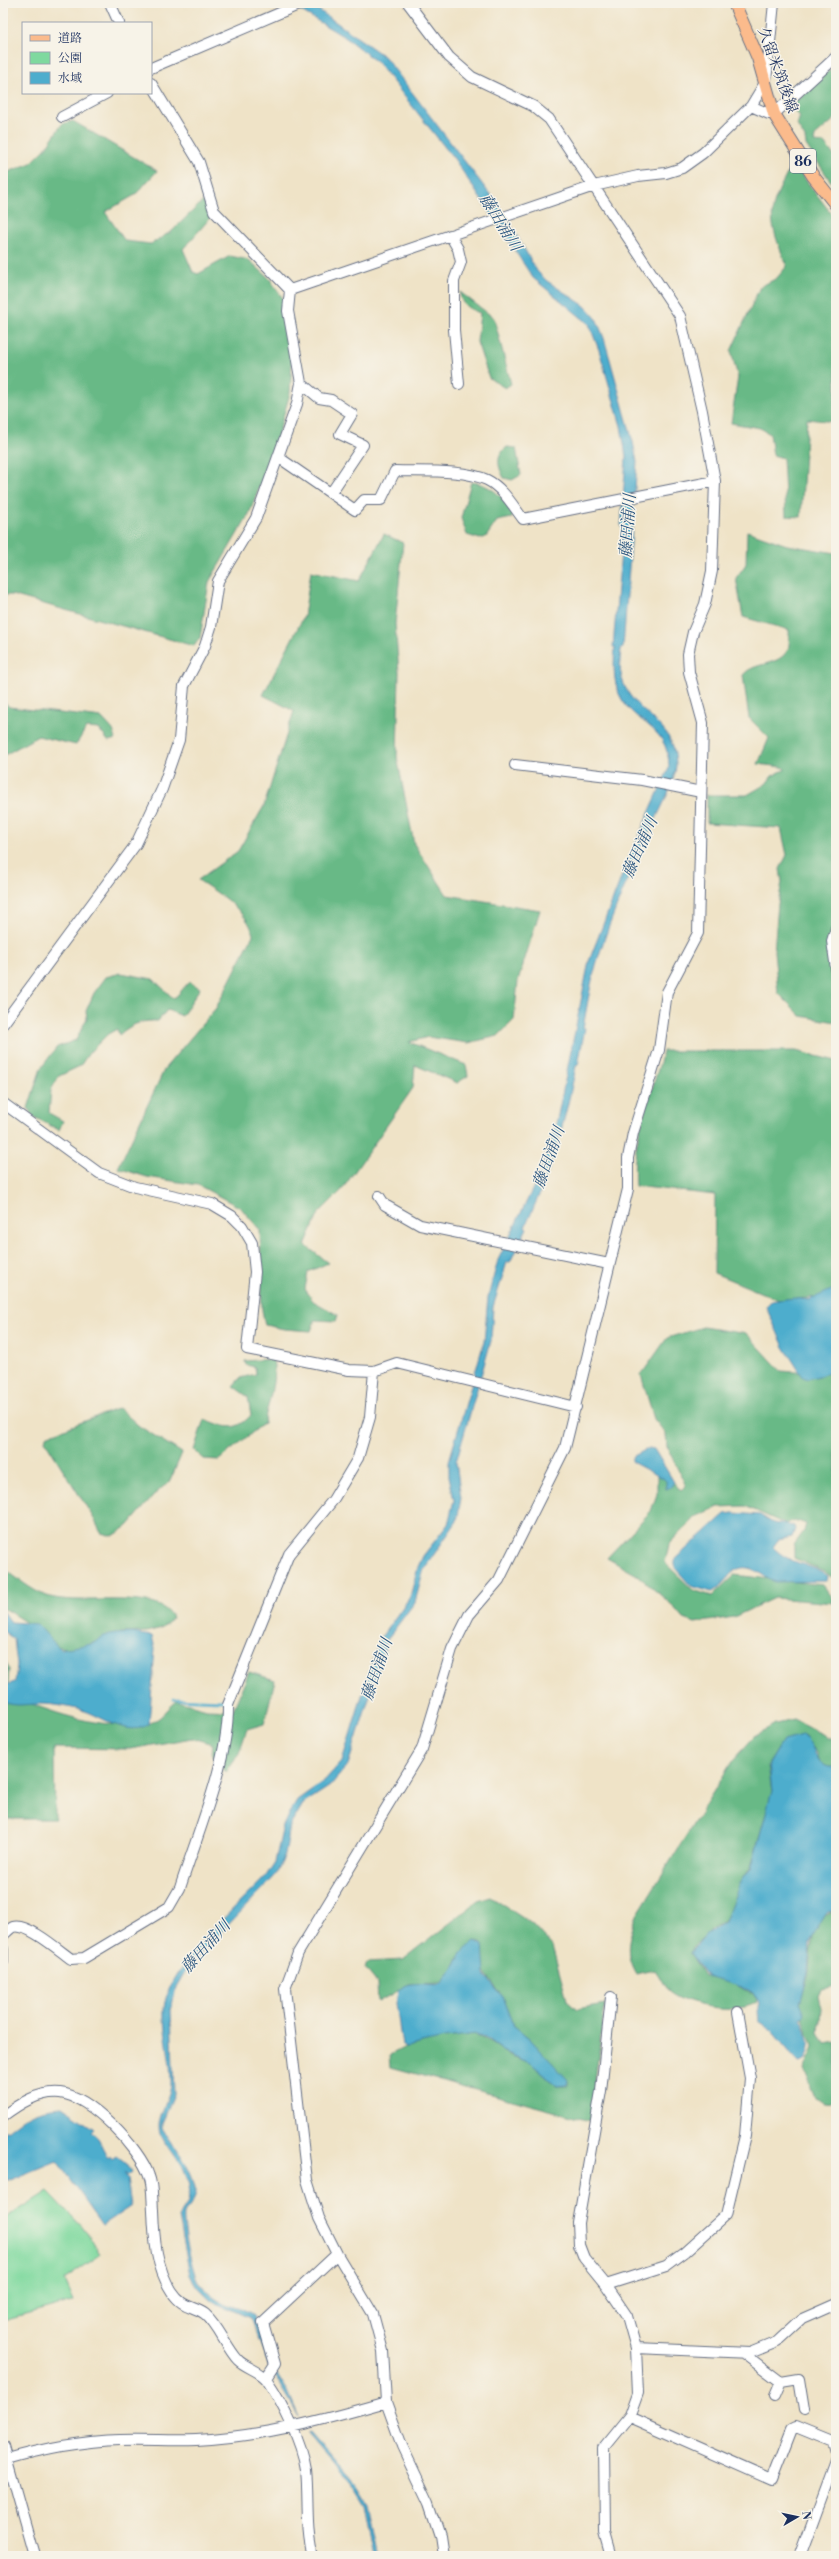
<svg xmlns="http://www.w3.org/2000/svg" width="839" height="2559" font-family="'Libre Bodoni','Noto Serif JP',serif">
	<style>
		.green { fill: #7fd99f; stroke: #4d847e }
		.forest { fill: #67b986; stroke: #417472 }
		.water { fill: #4eadcd; stroke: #346e96 }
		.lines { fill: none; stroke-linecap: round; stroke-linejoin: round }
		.stream { stroke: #4eadcd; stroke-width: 3 }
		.minor-casing { stroke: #656e83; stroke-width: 12 }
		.major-casing { stroke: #656e83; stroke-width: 14 }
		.minor { stroke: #fff; stroke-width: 10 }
		.major { stroke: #fbbb8c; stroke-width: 12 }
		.labels { text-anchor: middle; stroke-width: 3; stroke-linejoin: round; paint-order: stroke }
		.shield { fill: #f7f3e8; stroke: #5d6a87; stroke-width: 1 }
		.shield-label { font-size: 14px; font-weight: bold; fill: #1b2f5e }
		.street-label { font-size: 15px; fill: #1b2f5e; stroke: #f7f3e8 }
		.water-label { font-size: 16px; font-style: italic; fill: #2a557f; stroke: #f7f3e8 }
	</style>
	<rect width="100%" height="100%" fill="#f7f3e8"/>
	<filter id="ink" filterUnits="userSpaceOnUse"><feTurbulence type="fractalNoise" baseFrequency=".025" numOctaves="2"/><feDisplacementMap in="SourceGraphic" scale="8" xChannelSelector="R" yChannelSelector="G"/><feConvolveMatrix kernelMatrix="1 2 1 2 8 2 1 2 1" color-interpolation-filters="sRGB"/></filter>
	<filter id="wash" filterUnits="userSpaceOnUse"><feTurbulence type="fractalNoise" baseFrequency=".012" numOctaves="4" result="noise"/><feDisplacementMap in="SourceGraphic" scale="16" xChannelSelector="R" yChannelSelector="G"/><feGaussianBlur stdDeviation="0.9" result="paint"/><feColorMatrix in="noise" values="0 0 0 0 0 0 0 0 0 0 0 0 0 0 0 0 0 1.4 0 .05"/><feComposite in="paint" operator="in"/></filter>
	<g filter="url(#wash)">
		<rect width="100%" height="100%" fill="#efe3c7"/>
		<path class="green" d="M 48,2191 L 87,2232 L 100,2255 L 64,2280 L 73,2301 L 3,2320 L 3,2220 Z"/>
		<path class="forest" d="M 836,64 L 836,118 L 815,136 L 814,142 L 824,143 L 836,158 L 836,189 L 806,145 L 805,138 L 797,125 L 800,116 L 794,111 L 796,101 Z
			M 73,121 L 157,171 L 135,195 L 105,212 L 125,241 L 151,244 L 172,231 L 203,201 L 211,217 L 183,249 L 193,272 L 198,274 L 230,256 L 249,260 L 269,278 L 284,300 L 292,361 L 290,393 L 273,452 L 249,514 L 209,582 L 200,638 L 194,646 L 12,595 L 3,595 L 3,174 L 31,163 L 45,149 L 62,124 Z
			M 793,163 L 836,220 L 836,422 L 807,419 L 801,517 L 786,516 L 783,458 L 773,455 L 770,434 L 760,428 L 731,423 L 738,377 L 731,351 L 760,287 L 777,278 L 787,266 C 766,215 767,211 793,163 Z
			M 460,292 L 494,318 L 511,384 L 505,388 L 489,378 L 477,342 L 480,313 C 469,309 460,305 460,292 Z
			M 507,447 L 516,448 L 521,475 L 512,480 L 504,478 C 498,466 495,457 507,447 Z
			M 471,482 C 491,484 501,496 513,511 L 512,518 L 497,521 L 486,537 L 480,539 L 467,535 L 461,518 Z
			M 747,531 L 787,545 L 836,553 L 836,1022 L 801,1016 L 778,993 L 774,951 L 778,904 L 782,882 L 780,869 L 787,855 L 781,828 L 707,823 L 707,795 L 747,795 L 766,784 L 772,776 L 786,769 L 782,767 L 758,764 L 769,738 L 749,718 L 743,675 C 754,661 780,667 788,649 C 790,645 789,636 789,630 L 743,617 L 736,578 L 746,564 Z
			M 384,534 L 403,543 L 395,624 L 399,672 L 397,757 L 414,844 L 447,895 L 540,910 L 518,981 L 514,1020 L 498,1036 L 468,1043 L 428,1037 L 409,1042 L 466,1065 L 468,1076 L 457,1083 L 415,1065 L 413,1088 L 341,1191 L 319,1213 L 305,1245 L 328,1263 L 308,1272 L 305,1289 L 313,1301 L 338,1315 L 336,1321 L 315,1320 L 311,1331 L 284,1329 L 265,1325 L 262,1310 L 260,1230 L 241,1208 L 198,1185 L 147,1177 L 118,1168 L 165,1068 L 216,1008 L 253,935 C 250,912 216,892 198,880 L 238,851 L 264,806 L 294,711 L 263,695 L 304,616 L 311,571 L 359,581 Z
			M 3,700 L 9,707 L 102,718 L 113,730 L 116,739 L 108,741 L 99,729 L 86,728 L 76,745 L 38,736 L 3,756 Z
			M 121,973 L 153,979 L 174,999 L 189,982 L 200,988 L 182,1016 L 167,1010 L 158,1021 C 142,1020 131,1024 119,1035 L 117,1029 L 108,1034 L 89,1053 L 80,1066 L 59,1076 L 51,1090 L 49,1113 L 63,1121 L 59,1130 L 32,1116 L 28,1108 L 41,1068 L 57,1047 L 76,1040 L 87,1018 L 86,1011 L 94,993 L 106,977 Z
			M 663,1051 L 796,1051 L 836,1061 L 836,1296 L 779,1300 L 714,1273 L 715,1195 L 635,1186 C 631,1133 651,1101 663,1051 Z
			M 703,1327 L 747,1334 L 781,1371 L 810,1373 L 836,1370 L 836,1580 L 825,1572 L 794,1558 L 794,1545 L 804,1531 L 806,1524 L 795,1520 L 785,1524 L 745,1506 L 718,1507 L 695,1517 L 669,1544 L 665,1563 L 693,1590 L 712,1596 L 734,1575 L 823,1585 L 833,1598 L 834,1603 L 774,1598 L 734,1617 L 695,1623 L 684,1619 L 671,1604 L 637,1575 L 607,1558 L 651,1511 L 657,1494 L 657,1472 L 669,1477 L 681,1491 L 686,1486 L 667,1447 L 666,1434 L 654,1419 L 641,1375 L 667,1338 Z
			M 273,1359 C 277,1378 268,1404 264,1423 L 219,1460 L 204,1459 L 194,1450 L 204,1419 C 225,1426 234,1434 251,1415 L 248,1397 L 233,1386 L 240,1378 L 256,1374 L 255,1367 L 246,1365 L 245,1361 Z
			M 119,1408 L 139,1426 L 182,1453 L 170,1481 L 156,1493 L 128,1526 L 113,1536 L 101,1533 L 93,1517 L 45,1441 L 46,1436 Z
			M 3,1568 C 16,1577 32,1591 47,1596 C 74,1606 144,1592 165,1609 C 168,1611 171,1615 173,1618 L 162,1628 L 146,1632 L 121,1633 L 74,1650 L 51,1645 L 38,1630 L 3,1608 Z
			M 3,1655 L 9,1669 L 7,1694 C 45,1710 83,1724 125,1725 C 132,1726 140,1728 146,1725 C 164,1718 164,1711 177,1701 L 207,1709 L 233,1710 L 249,1672 L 275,1680 L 264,1724 L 247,1729 L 239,1753 L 226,1772 L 212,1755 L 213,1744 L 192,1738 L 130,1749 L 54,1748 L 55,1819 L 3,1819 Z
			M 794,1720 L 836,1741 L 836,1767 L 829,1768 L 820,1763 L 817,1753 L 804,1736 L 783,1741 L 768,1765 L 772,1792 L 751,1866 L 742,1881 L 725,1921 L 711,1929 L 694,1946 L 690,1953 L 704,1976 L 726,1980 L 752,1993 L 758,1999 L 757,2003 C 736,2014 685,2007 668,1991 C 663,1985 660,1976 655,1970 L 636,1974 C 623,1952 629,1937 637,1915 L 733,1760 L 755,1736 L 775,1724 Z
			M 491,1897 L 532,1924 L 552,1946 L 567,2000 L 577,2009 L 605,2004 L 590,2121 L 391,2067 L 390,2055 L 405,2047 L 450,2036 L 473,2034 L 484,2038 L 509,2055 L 531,2063 L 556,2086 L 568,2086 L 568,2083 L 530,2039 L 513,2025 L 500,1992 L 483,1970 L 483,1945 L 481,1942 L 475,1941 L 457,1960 L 448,1978 L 441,1983 L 409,1984 L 378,2002 L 377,1983 L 365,1968 L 367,1962 L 403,1960 L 478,1901 Z
			M 836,1911 L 836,1986 L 821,1989 L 818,1995 L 821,2008 L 819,2032 L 825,2044 L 836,2042 L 836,2103 L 824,2102 L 815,2098 L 803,2069 L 813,2048 C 812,2033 800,2019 800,2004 C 801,1993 808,1982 809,1971 C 811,1948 810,1919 836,1911 Z"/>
		<path class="water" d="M 288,3 L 307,3 L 313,6 L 385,57 L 502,210 L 537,271 L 547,281 L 585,306 L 596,318 L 604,338 L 633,442 L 637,462 L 623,648 L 621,649 C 611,715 675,711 676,763 C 677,784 648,832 638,855 C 623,890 607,928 596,965 C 590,985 587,1007 583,1028 L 585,1028 L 578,1065 L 576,1066 C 564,1127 551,1171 525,1227 L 527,1228 L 510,1262 L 507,1262 L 493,1307 L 491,1341 L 456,1462 L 461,1498 L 457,1521 L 424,1569 L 415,1602 L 388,1638 L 348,1765 L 330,1786 L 303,1804 L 290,1826 L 285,1855 L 276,1875 L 187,1968 L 176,1987 L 171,2010 L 174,2095 L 162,2123 L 162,2128 C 174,2146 190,2165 195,2187 C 197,2198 186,2206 184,2215 C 182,2225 193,2274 198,2281 C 206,2291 217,2301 229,2305 C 239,2309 247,2309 254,2316 L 275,2372 L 289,2394 L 299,2417 L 269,2366 L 250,2318 L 211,2301 L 197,2287 L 190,2275 L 179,2218 L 187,2201 L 190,2185 L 182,2166 L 160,2134 C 155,2115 171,2101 171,2082 C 171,2058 163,2032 164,2010 C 166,1966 236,1908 266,1876 L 275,1862 L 283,1826 L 289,1813 L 297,1800 L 325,1780 L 342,1761 L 379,1640 L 410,1597 L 418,1567 L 423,1556 L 448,1524 L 454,1500 L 449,1476 L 449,1461 L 484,1342 L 488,1297 L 498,1260 L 539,1176 L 557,1120 L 589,961 L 628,860 L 669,768 C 669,720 628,726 617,688 C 613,675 614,660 615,647 L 613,647 L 623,528 L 621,527 L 626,457 L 621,426 L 599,350 L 589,324 L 533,278 L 455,160 L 378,63 L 346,38 Z
			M 836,1288 L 836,1371 L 808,1379 L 803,1377 L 784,1347 L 766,1307 L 771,1301 L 794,1298 L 809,1300 Z
			M 649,1448 L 654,1449 L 674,1482 L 671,1487 L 666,1489 L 666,1481 L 664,1479 L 632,1462 L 632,1457 Z
			M 733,1513 L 760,1515 L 773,1523 L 794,1526 L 795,1529 L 792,1537 L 778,1540 L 773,1547 C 790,1565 809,1563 828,1576 L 827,1581 L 776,1582 C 767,1580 762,1573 754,1570 C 732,1560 727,1585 712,1592 L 691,1586 L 675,1568 L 675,1559 L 725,1514 Z
			M 3,1611 L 11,1622 L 37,1624 L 60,1649 L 92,1644 L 104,1636 L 115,1634 L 132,1633 L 152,1636 L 155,1649 L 149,1724 C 129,1738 103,1717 85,1711 C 70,1707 55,1704 39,1704 C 26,1704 16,1707 3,1702 L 3,1686 L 15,1682 L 17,1665 L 14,1639 L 3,1631 Z
			M 802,1736 C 818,1744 813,1770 836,1767 L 836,1911 L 828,1912 L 824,1917 L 810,1942 L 808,1973 L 800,2004 L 805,2015 L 801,2019 C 809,2034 813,2044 804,2060 L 798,2062 L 771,2030 L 758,2021 L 757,2012 L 760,2004 C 757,1985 721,1983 707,1977 L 690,1953 L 706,1934 L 725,1922 L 739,1885 L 751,1868 L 772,1791 L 769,1764 L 783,1741 Z
			M 475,1941 L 483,1944 L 485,1975 L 501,1994 L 513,2025 L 530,2039 L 568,2080 L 567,2085 L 557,2086 L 532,2064 L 503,2051 L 485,2037 L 476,2034 L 444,2038 L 406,2047 L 402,2045 L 396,2004 L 398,1991 C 410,1978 427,1987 442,1984 L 463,1952 Z
			M 62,2107 L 94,2129 L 91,2132 L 97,2137 L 108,2158 L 110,2156 L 112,2159 L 116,2156 L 126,2164 L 131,2173 L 127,2176 L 123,2173 L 127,2179 L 131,2206 L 103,2225 L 57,2161 L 3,2183 L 3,2131 L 7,2131 C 27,2115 36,2109 62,2107 Z
			M 310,2433 L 355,2485 L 366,2503 L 377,2556 L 373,2556 L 363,2504 L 353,2488 L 307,2434 Z"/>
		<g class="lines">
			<path class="stream" d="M 174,1699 L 223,1701"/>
		</g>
	</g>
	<g filter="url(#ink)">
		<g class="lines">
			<g class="minor-casing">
				<path id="minor" d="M 110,3 L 119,23
					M 408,3 L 449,57 L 472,77 L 533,106 L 549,119 L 680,316 L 702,411 L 715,481 L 712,571 L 705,604 L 693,632 L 688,654 L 689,672 L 703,723 L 698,933 L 667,992 L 659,1050 L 633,1133 L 628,1158 L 628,1189 L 565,1448 L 499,1580 L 469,1615 L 452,1649 L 422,1749 L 298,1953 L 285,1989 L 307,2180 L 319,2218 L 337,2254 L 373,2314 L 383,2351 L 386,2402 L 402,2446 L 429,2503 L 440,2536 L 443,2556
					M 151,68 L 303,3
					M 151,83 L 199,162 L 214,211 L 290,290
					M 751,106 L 769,114 L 774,114 L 836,57
					M 62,117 L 107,93
					M 450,235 L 458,249 L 461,262 L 454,281 L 454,330 L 459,384
					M 290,290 L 594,186 L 638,176 L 666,173 L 682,168 L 703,153 L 751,106 L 766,81 L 774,3
					M 301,383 L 319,398 L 331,400 L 352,414 L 340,434 L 363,445 L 331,493
					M 278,457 L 355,510 L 364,500 L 381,500 L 395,471 C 421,472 464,469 487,480 C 503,488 513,506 523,519 L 715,481
					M 515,765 L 642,780 L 701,792
					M 836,928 L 832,941 L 836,969
					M 3,1024 L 136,844 L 162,789 L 179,740 L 184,686 L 205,646 L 211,627 L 218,581 L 256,518 L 297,404 L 301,383 L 288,311 L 290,290
					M 3,1103 L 99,1173 L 135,1187 L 212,1204 L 232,1216 L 242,1226 L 252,1243 L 255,1272 L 247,1349 L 349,1370 L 374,1371 L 397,1363 L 576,1407
					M 379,1196 L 385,1205 L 420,1225 L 609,1264
					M 3,1935 C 6,1933 10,1928 13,1927 C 27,1922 60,1951 71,1959 L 84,1958 L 169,1907 L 180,1888 C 197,1835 229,1760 228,1705 L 289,1554 L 333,1500 L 358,1458 L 370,1417 L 374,1371
					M 3,1949 L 3,1962
					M 611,1997 L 601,2091 L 578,2223 L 579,2245 L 584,2258 L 606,2285 L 627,2316 L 636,2348 L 638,2393 L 630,2415 L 604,2447 L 605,2531 L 612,2556
					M 3,2116 C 19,2104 39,2091 60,2093 C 90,2096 140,2148 149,2176 C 153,2186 152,2199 153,2210 C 154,2238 156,2268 172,2292 C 183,2309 193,2305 205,2314 C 219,2326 226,2347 238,2360 C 246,2368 261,2371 267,2380 C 282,2402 302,2442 306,2469 C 309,2498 305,2527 313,2556
					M 606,2285 L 666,2266 L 685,2252 L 726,2215 L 745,2136 L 750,2078 L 738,2012
					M 636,2348 L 750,2353 L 777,2342 L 802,2319 L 836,2304
					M 743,2353 L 781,2382 L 799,2379 L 804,2410
					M 266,2378 L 275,2364 L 263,2323 L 337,2254
					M 775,2396 L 781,2382
					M 629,2417 L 772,2480 L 792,2429 L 796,2427 L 833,2442 L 836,2453
					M 3,2446 L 34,2556
					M 3,2460 C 41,2449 80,2441 120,2440 C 145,2439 170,2441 196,2440 C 261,2437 324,2420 386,2402
					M 800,2556 L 836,2458"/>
			</g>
			<g class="major-casing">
				<path id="major" d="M 734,3 L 758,58 L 774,114 L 813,176 L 836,205"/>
			</g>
			<use href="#minor" class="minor"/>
			<use href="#major" class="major"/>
		</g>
	</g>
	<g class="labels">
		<rect class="shield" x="790" y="149" width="26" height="24" rx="3"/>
		<g class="shield-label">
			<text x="803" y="166">86</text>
		</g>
		<g class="street-label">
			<text transform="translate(778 70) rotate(70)" y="5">久留米筑後線</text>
		</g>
		<g class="water-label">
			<text transform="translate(501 222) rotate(58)" y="6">藤田浦川</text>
			<text transform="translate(627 526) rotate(-86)" y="6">藤田浦川</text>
			<text transform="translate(639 847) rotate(-66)" y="6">藤田浦川</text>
			<text transform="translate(548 1157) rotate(-70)" y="6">藤田浦川</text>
			<text transform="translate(376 1669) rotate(-71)" y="6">藤田浦川</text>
			<text transform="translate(205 1946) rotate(-48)" y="6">藤田浦川</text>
		</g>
	</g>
	<rect width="839" height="2559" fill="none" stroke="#f7f3e8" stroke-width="16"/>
	<rect x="22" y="22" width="130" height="72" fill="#f7f3e8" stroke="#9fa5b1"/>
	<rect x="30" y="35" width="20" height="6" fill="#fbbb8c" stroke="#9fa5b1"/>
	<text x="58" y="42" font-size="12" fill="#1b2f5e">道路</text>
	<rect x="30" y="52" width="20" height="12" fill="#7fd99f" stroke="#9fa5b1"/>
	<text x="58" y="62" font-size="12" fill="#1b2f5e">公園</text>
	<rect x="30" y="72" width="20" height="12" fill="#4eadcd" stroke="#9fa5b1"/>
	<text x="58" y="82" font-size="12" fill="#1b2f5e">水域</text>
	<g transform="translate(797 2517) rotate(81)" stroke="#f7f3e8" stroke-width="3" paint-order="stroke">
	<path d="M0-3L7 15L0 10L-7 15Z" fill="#1b2f5e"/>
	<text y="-6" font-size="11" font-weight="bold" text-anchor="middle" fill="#1b2f5e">N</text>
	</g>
</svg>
